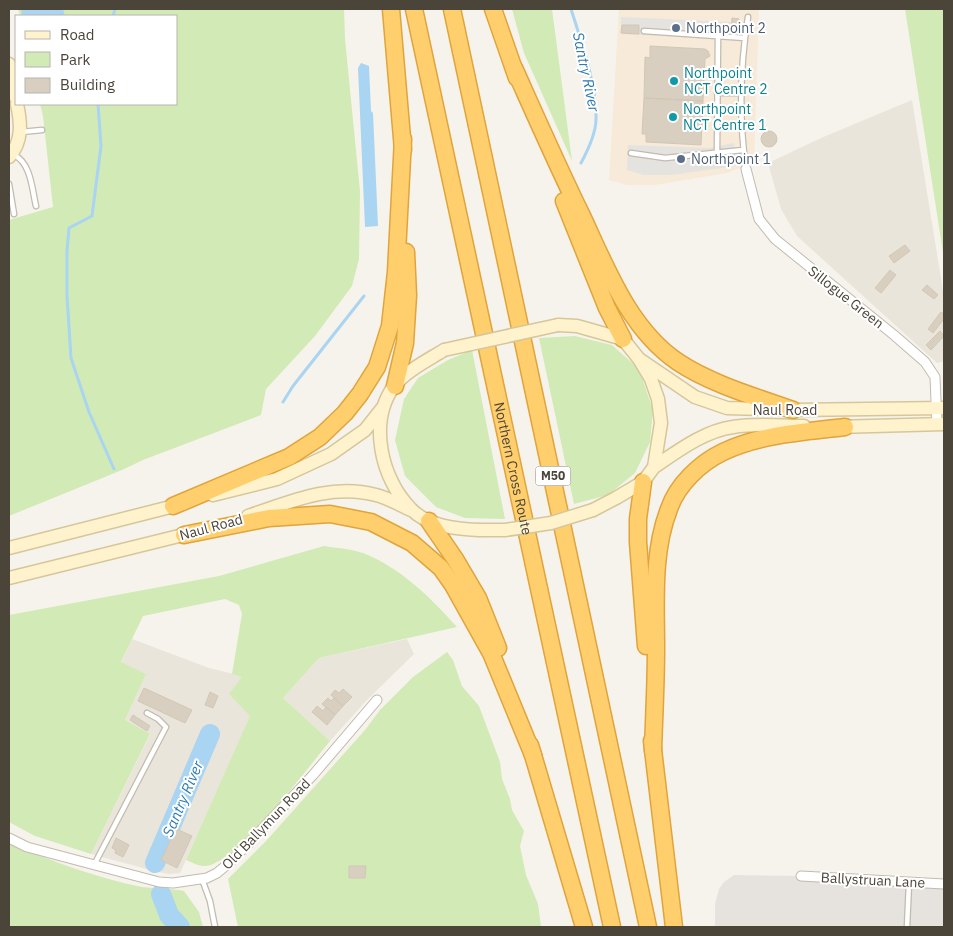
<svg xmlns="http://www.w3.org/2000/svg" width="953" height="936" font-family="'IBM Plex Sans',sans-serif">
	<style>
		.residential { fill: #eae5da }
		.commercial { fill: #f7ead8 }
		.industrial { fill: #e6e2dd }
		.green { fill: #d2eab5 }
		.parking { fill: #e5e3e0 }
		.water { fill: #a9d4f2 }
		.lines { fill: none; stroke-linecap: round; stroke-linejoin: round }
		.stream { stroke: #a9d4f2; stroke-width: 3 }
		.river { stroke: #a9d4f2; stroke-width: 20 }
		.building { fill: #d8cfc1; stroke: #d3c7b4 }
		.service-casing { stroke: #c2bbae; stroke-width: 7 }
		.minor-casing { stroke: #c2bbae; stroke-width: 11 }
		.secondary-casing { stroke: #d6c79b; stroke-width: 15 }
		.motorway-casing { stroke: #e0a43c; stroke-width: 19 }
		.service { stroke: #fff; stroke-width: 4.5 }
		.minor { stroke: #fff; stroke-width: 9 }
		.secondary { stroke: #fff3cd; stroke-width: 12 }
		.motorway { stroke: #ffcf6e; stroke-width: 16 }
		.secondary-bridge-casing { stroke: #d6c79b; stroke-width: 15; stroke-linecap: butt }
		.secondary-bridge { stroke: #fff3cd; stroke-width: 12 }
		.service-dot { fill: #5c6f8a; stroke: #fff; stroke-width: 2 }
		.culture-dot { fill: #0f9aa8; stroke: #fff; stroke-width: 2 }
		.labels { text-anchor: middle; stroke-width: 4; stroke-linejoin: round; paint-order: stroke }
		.shield { fill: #fff; stroke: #817c74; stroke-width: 1 }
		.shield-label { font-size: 12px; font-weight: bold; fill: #4b4439 }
		.service-label { font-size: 14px; fill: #4e5e75; stroke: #fff; text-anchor: start }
		.culture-label { font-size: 14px; fill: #0d838f; stroke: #fff; text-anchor: start }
		.street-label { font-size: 14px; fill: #4b4439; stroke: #fff }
		.water-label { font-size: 15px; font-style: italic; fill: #2e7ab2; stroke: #fff }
	</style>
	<rect width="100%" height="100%" fill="#f6f3ec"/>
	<path class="residential" d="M 912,100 L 944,297 L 944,361 L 937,363 L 797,236 L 781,209 L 768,163 L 821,138 Z
		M 132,639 L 209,668 L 242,676 L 251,716 L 180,873 L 169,874 L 154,871 L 91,854 L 150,735 L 125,720 L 146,674 L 121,663 Z
		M 407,639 L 414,654 L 366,701 L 330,741 L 283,698 L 319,658 Z"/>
	<path class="commercial" d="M 619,9 L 759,9 L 754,163 L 727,173 L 655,185 L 627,185 L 609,180 Z"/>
	<path class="industrial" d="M 734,875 L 801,876 L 944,884 L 944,927 L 715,927 L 715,904 L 719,889 L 724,882 Z"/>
	<path class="green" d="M 18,9 L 344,9 L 345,39 L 360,191 L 359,259 L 352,286 L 315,336 L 266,389 L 261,415 L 143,460 L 122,470 L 9,516 L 9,220 L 53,207 L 43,116 L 40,104 L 176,104 L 176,16 L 20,16 Z
		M 512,9 L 552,9 L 572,161 L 524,53 Z
		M 905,9 L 944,9 L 944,259 Z
		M 575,336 L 612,345 L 639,369 L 653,410 L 650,442 L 635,473 L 608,495 L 574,504 L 539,338 Z
		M 472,350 L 505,519 L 465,518 L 436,507 L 405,476 L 395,440 L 404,399 L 418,378 L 448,360 Z
		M 324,546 C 337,548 351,549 363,553 C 401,568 430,597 457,627 L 319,658 L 283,698 L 330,741 C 311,764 232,869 204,866 C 198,866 191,862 186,860 L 250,716 L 229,694 L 242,677 L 232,674 L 242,614 L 239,605 L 225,599 L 143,616 L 121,662 L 146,674 L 125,720 L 150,734 L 91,854 L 35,836 L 9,822 L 9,615 L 219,576 Z
		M 447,652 L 453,660 L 462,686 L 479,706 L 500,762 L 502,779 L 510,799 L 512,810 L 524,831 L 520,846 L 526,875 L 538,904 L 541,927 L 238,927 L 228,879 L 267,840 L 365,730 L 380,710 L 413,677 Z
		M 9,843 C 52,861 96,878 142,887 C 156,889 170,888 184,891 L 199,912 L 203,927 L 9,927 Z"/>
	<path class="parking" d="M 621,17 L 732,22 L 731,40 L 621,34 Z
		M 734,143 L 735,166 L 672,175 L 644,175 L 627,170 L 628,145 L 709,148 Z"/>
	<path class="water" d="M 21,9 L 63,9 L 65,16 L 22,16 Z
		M 361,63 L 369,66 L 371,111 L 373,113 L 378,226 L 365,227 L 358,68 Z"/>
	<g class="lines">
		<path class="stream" d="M 571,9 C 581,41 597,85 596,119 C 596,134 588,150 581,163
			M 113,16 L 115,9
			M 98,104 L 101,146 L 92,216 L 69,228 L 67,251 L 67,296 L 71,358 L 89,412 L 114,469
			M 283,402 L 293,386 L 364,296"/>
		<path class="river" d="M 155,863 L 210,734
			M 161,894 L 169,915 L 180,927"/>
	</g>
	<path class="building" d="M 732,18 L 739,19 L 738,31 L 731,30 Z
		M 622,25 L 639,25 L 639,34 L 621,33 Z
		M 650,46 L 705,49 L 708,51 L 710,56 L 705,59 L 703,101 L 644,98 L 645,57 L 650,58 Z
		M 644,98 L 703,101 L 701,145 L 646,142 L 646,134 L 642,134 Z
		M761 139a8 8 0 1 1 16 0a8 8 0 1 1-16 0Z
		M 905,245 L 910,251 L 894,263 L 889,256 Z
		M 890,270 L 896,275 L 881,293 L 875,288 Z
		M 927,285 L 938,295 L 934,299 L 922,290 Z
		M 941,312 L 944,314 L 944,319 L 933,333 L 928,329 Z
		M 940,331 L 944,336 L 931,350 L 926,345 Z
		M 144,688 L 192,710 L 185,723 L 138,701 Z
		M 343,689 L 352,697 L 343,706 L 331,695 L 335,690 L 339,693 Z
		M 210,692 L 218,696 L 213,708 L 205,705 Z
		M 328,698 L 331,701 L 334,698 L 343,706 L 335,715 L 322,704 Z
		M 317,706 L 323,711 L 326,707 L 335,715 L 327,725 L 312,712 Z
		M 133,715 L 150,726 L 147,731 L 130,720 Z
		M 172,827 L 192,836 L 177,868 L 161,860 L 171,839 L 167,838 Z
		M 116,838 L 129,845 L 123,857 L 115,853 L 116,850 L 112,848 Z
		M 349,866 L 366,866 L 365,878 L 349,878 Z"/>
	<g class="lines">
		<g class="service-casing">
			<path id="service" d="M 644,31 L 745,38
				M 717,93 L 741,93
				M 21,132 L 42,130
				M 631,153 L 665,158 L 743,150
				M 717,153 L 718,36
				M 14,155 C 31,163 32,189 36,206
				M 746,169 C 739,119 740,67 748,17
				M 9,184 L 14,214
				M 94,865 L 166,727 L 158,719 L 147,713
				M 202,879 L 210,901 L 215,927
				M 907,927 L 909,883"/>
		</g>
		<g class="minor-casing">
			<path id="minor" d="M 746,169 L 759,219 L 775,239 L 894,335 L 925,362 L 935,377 L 937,425
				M 9,838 L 27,847 L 159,882 L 173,883 L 207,878 L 217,873 L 229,863 L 250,842 L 313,775 L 377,700
				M 801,876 L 944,884"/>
		</g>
		<g class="secondary-casing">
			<path id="secondary" d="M 9,64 L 16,98
				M 9,157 C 23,141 21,123 17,104
				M 558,325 L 577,326 L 623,339 L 639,359 L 651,379 L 658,399 L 661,423 L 654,467 L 643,482 L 616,498 L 593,510
				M 444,350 C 428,360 406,371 394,386 C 368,422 381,479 411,509 C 427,526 456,529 479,530
				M 639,359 L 695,397 L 727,408 L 793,410 L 944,408
				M 836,427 L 944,424
				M 654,467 C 678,451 704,431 733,427 C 756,423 781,426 804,426
				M 213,495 L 277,479 L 331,454 L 365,430 L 384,406
				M 248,516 C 290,502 331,483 376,495 C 388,498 400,505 411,510
				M 9,548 L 182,504
				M 9,578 L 191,533"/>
		</g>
		<g class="motorway-casing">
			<g id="motorway">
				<path d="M 391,9 L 403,150"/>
				<path id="s1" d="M 414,9 L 612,927"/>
				<path d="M 452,9 L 648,927"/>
				<path d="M 493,9 L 517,78"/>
				<path d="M 514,68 C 536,117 558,167 582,216 C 606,267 629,329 678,362 C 711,384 756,397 793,410"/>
				<path d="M 564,201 L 607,308 L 623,339"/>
				<path d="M 395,386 L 405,343 L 408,295 L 406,252"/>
				<path d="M 643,482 L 638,519 L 638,542 L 646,646"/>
				<path d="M 173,506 L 289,457 L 320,437 L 345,413 L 360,394 L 377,367 L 390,326 L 396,272 L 403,139"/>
				<path d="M 429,521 L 455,559 L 478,598 L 498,648"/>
				<path d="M 184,535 L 269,518 L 330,514 L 371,522 L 412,543 L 441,568 L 453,585 L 491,653 L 533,755"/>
				<path d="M 652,741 L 674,927"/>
				<path d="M 530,745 L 584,927"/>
				<path d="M 653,751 C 654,717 656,683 656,648 C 656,603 652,552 669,509 C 677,485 700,463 723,452 C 761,434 804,432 845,427"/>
			</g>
		</g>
		<use href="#service" class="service"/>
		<use href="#minor" class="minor"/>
		<use href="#secondary" class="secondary"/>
		<use href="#motorway" class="motorway"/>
		<g class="secondary-bridge-casing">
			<path id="secondary-bridge" d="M 444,350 L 558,325
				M 479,530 L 505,530 L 551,523 L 593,510"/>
		</g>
		<use href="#secondary-bridge" class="secondary-bridge"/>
	</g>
	<g class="service-dot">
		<circle cx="676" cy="28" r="5"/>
		<circle cx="681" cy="159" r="5"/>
	</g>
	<g class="culture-dot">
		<circle cx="674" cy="81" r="5"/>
		<circle cx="673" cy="117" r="5"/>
	</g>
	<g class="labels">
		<rect class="shield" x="535.5" y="466.5" width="35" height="19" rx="4"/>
		<g class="shield-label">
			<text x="553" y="480">M50</text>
		</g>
		<g class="service-label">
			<text x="686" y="33">Northpoint 2</text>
			<text x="691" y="164">Northpoint 1</text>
		</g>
		<g class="culture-label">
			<text x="684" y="78">Northpoint<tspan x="684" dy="16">NCT Centre 2</tspan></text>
			<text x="683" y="114">Northpoint<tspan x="683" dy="16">NCT Centre 1</tspan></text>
		</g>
		<g class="street-label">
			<text transform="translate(846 297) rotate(38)" y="5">Sillogue Green</text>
			<text x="785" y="415">Naul Road</text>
			<text dy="5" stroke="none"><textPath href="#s1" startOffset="470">Northern Cross Route</textPath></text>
			<text transform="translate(211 527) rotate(-15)" y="5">Naul Road</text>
			<text transform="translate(266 824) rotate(-46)" y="5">Old Ballymun Road</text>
			<text transform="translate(873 880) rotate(3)" y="5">Ballystruan Lane</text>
		</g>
		<g class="water-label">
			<text transform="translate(586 72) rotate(78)" y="5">Santry River</text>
			<text transform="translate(183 799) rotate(-67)" y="5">Santry River</text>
		</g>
	</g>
	<rect width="953" height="936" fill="none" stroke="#4b4439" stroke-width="20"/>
	<rect x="15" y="15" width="162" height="90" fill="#ffffff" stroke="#b7b4b0"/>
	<rect x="25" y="31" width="25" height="8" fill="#fff3cd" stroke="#b7b4b0"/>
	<text x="60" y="40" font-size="15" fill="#4b4439">Road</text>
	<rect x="25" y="52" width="25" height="15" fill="#d2eab5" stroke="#b7b4b0"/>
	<text x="60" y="65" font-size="15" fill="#4b4439">Park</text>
	<rect x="25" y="78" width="25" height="15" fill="#d8cfc1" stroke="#b7b4b0"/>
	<text x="60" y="90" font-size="15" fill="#4b4439">Building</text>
</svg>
